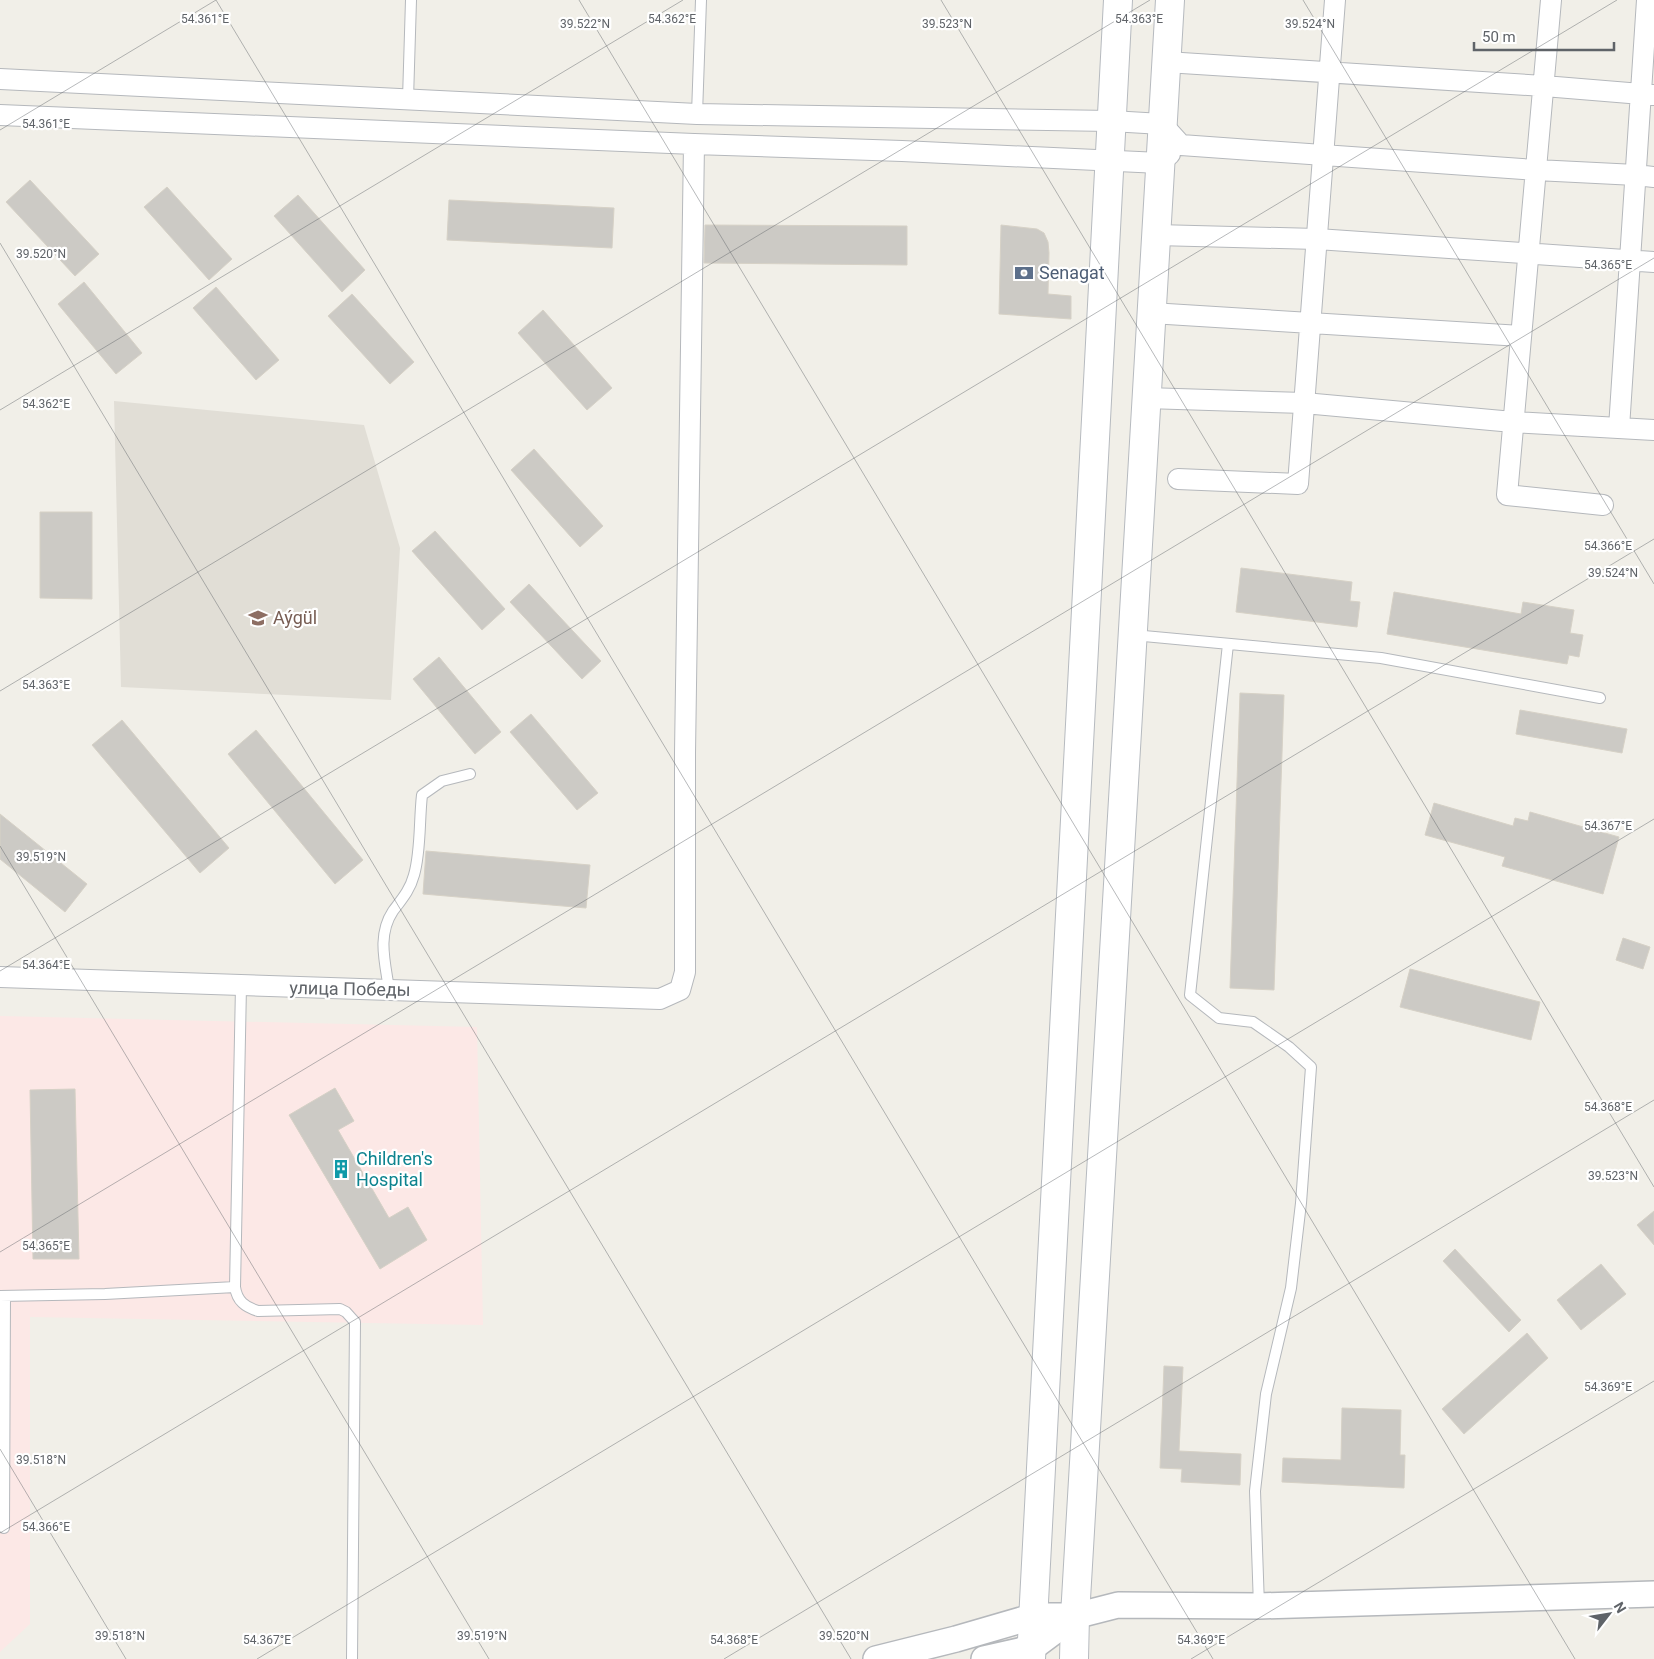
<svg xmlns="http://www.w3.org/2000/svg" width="1654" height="1659" font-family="Roboto,sans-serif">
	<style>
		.education { fill: #e1ded6 }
		.medical { fill: #fce8e6 }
		.building { fill: #cccac5; stroke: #d6d1c6 }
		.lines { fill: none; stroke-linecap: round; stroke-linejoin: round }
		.service-casing { stroke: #b5b8bc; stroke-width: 12 }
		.minor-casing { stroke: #b5b8bc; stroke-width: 22 }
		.tertiary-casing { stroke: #b5b8bc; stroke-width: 28 }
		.secondary-casing { stroke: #b6babf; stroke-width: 30 }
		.service { stroke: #fff; stroke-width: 10 }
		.minor { stroke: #fff; stroke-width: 20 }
		.tertiary { stroke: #fff; stroke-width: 25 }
		.secondary { stroke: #fff; stroke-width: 28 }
		.ticks { fill: none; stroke: #5f6368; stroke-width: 1; stroke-opacity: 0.45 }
		.labels { text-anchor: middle; stroke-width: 4.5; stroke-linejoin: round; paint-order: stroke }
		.service-label { font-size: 18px; fill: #4e5e75; stroke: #fff; text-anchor: start }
		.education-label { font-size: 18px; fill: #785e54; stroke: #fff; text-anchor: start }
		.street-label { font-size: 18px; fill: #5f6368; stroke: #fff }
		.culture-label { font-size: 18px; fill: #0d838f; stroke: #fff; text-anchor: start }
		.ticks-label { font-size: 12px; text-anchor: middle; fill: #5f6368; stroke: #fff; stroke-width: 4.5; stroke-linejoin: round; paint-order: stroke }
	</style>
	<rect width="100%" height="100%" fill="#f1efe8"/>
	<path class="education" d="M 114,401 L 364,425 L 400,548 L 391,700 L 121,687 Z"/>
	<path class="medical" d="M 0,1016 L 477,1027 L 483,1325 L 30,1317 L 30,1624 L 0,1652 Z"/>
	<path class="building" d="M 30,180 L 99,254 L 75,276 L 6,202 Z
		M 167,187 L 232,259 L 209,280 L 144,207 Z
		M 298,195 L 365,270 L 342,292 L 274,216 Z
		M 449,200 L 614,208 L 612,248 L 447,240 Z
		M 705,225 L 907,226 L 907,265 L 704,263 Z
		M 1001,225 L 1037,229 L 1044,233 L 1048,242 L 1049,253 L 1048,294 L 1071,296 L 1071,319 L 999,314 Z
		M 84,282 L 142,353 L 116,374 L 58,304 Z
		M 216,287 L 279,360 L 256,380 L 193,308 Z
		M 352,294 L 414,362 L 390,384 L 328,316 Z
		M 543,310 L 612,388 L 587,410 L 518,333 Z
		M 534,449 L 603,526 L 580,547 L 511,470 Z
		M 40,512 L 92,512 L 92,599 L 40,598 Z
		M 435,531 L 505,609 L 482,630 L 412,551 Z
		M 1241,568 L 1352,582 L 1350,601 L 1360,602 L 1357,627 L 1236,612 Z
		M 529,584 L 601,661 L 582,679 L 510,602 Z
		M 1394,592 L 1521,614 L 1523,602 L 1574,610 L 1570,633 L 1583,635 L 1579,657 L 1569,655 L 1567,664 L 1387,634 Z
		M 439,657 L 501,732 L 475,754 L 413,679 Z
		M 1240,693 L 1284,695 L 1274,990 L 1230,988 Z
		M 1520,710 L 1627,729 L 1622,753 L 1516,734 Z
		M 531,714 L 598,793 L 577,810 L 510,732 Z
		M 122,720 L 229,848 L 200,873 L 92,745 Z
		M 256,730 L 363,860 L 335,884 L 228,754 Z
		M 1434,803 L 1513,826 L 1515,818 L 1528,821 L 1530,812 L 1619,837 L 1603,894 L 1502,866 L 1505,857 L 1425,835 Z
		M 0,814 L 87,884 L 65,912 L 0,859 Z
		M 426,851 L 590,865 L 586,908 L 423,894 Z
		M 1623,938 L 1650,947 L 1643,969 L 1616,960 Z
		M 1410,969 L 1540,1002 L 1531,1040 L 1400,1007 Z
		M 335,1088 L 354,1121 L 338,1130 L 389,1218 L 408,1207 L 427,1240 L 380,1269 L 289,1115 Z
		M 75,1089 L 79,1259 L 33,1259 L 30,1090 Z
		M 1654,1211 L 1654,1245 L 1637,1225 Z
		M 1455,1249 L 1521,1320 L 1509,1332 L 1443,1261 Z
		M 1601,1264 L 1626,1294 L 1581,1330 L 1557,1300 Z
		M 1527,1333 L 1548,1358 L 1464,1434 L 1442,1409 Z
		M 1164,1366 L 1183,1367 L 1179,1451 L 1241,1454 L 1240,1485 L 1181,1482 L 1182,1469 L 1160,1468 Z
		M 1342,1408 L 1401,1410 L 1400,1455 L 1405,1455 L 1404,1488 L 1282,1482 L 1283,1458 L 1341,1460 Z"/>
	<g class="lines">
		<g class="service-casing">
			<path id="service" d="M 408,99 L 411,0
				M 697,114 L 701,0
				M 1133,635 L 1381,658 L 1600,698
				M 1228,644 L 1190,995 L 1219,1018 L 1253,1022 L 1289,1047 L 1311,1067 L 1301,1203 L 1291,1288 L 1266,1394 L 1255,1491 L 1259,1606
				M 241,986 L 235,1287 C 237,1301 245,1307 258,1311 L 340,1309 L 346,1312 L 355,1322 L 352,1659
				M 389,989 C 385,962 377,935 393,911 C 402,899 410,890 414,875 C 421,851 419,821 422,795 L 442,781 L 470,774
				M 0,1296 L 105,1294 L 235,1287
				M 4,1528 L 5,1296"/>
		</g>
		<g class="minor-casing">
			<path id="minor" d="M 1551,0 L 1507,495 L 1603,505
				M 1166,62 L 1544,86 L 1654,95
				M 0,79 L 697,114 L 1111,121 L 1162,124 L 1181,145 L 1536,170 L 1636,175 L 1654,177
				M 0,115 L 694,144 L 902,151 L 1160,163 L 1170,154
				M 1156,235 L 1317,239 L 1654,262
				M 1151,313 L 1521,336
				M 1146,398 L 1304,403 L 1513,422 L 1654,430
				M 1619,428 L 1647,0
				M 1178,479 L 1298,484 L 1335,0
				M 0,977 C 220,985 440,991 660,999 L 680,990 L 685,972 L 685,753 L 694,144"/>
		</g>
		<g class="tertiary-casing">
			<path id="tertiary" d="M 876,1659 L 956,1639 L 1035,1616 L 1075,1616 L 1118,1605 L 1259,1606 L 1654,1594
				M 984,1659 L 1032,1648 L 1075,1616"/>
		</g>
		<g class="secondary-casing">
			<path id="secondary" d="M 1031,1659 L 1118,0
				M 1074,1659 L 1075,1616 L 1170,0"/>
		</g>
		<use href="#service" class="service"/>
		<use href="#minor" class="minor"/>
		<use href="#tertiary" class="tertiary"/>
		<use href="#secondary" class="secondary"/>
	</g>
	<path class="ticks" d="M 216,0 L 1213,1659M 579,0 L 1575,1659M 941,0 L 1654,1187M 1303,0 L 1654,584M 0,130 L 216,0M 0,243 L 851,1659M 0,410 L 683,0M 0,691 L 1150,0M 0,846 L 489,1659M 0,971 L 1617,0M 0,1252 L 1654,258M 0,1449 L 126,1659M 0,1533 L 1654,539M 257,1659 L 1654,819M 724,1659 L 1654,1100M 1191,1659 L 1654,1381"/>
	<defs>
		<g id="bank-bare" transform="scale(1.5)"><path d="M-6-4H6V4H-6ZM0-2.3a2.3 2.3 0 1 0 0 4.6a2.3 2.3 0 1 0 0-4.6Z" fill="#5c6f8a" stroke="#fff" stroke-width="2.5" paint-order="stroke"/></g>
		<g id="school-bare" transform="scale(1.5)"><path d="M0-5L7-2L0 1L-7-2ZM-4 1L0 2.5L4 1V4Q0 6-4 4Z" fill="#8d6e63" stroke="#fff" stroke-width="2.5" paint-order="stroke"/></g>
		<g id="building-bare" transform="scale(1.5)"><path d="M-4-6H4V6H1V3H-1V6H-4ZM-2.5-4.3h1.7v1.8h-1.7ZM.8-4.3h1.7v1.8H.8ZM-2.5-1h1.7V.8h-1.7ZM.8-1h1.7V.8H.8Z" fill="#0f9aa8" stroke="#fff" stroke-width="2.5" paint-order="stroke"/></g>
	</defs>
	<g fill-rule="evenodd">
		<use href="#bank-bare" x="1024" y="273"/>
		<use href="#school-bare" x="258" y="618"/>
		<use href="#building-bare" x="341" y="1169"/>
	</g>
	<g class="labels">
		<g class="service-label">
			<text x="1039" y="279">Senagat</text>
		</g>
		<g class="education-label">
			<text x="273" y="624">Aýgül</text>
		</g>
		<g class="street-label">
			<text transform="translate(350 989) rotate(1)" y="6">улица Победы</text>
		</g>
		<g class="culture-label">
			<text x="356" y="1165">Children's<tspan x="356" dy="21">Hospital</tspan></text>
		</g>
	</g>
	<g class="ticks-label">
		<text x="205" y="23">54.361°E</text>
		<text x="672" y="23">54.362°E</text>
		<text x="1139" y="23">54.363°E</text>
		<text x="585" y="28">39.522°N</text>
		<text x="947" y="28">39.523°N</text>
		<text x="1310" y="28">39.524°N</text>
		<text x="46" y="128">54.361°E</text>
		<text x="41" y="258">39.520°N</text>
		<text x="1608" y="269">54.365°E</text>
		<text x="46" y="408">54.362°E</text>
		<text x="1608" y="550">54.366°E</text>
		<text x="1613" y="577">39.524°N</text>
		<text x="46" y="689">54.363°E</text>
		<text x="1608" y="830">54.367°E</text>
		<text x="41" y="861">39.519°N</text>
		<text x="46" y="969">54.364°E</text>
		<text x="1608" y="1111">54.368°E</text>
		<text x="1613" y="1180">39.523°N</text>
		<text x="46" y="1250">54.365°E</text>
		<text x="1608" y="1391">54.369°E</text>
		<text x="41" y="1464">39.518°N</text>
		<text x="46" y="1531">54.366°E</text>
		<text x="120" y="1640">39.518°N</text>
		<text x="482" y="1640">39.519°N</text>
		<text x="844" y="1640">39.520°N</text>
		<text x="267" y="1644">54.367°E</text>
		<text x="734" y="1644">54.368°E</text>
		<text x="1201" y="1644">54.369°E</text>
	</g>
	<g transform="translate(1609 1614) rotate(59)" stroke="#ffffff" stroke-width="4" paint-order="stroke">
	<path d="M0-4L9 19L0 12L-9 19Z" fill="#5f6368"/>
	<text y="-8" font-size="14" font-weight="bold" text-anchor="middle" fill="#5f6368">N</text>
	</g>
	<path d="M1474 42v8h140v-8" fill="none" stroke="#5f6368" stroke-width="2.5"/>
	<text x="1482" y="42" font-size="15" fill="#5f6368" stroke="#ffffff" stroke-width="4" paint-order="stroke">50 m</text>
</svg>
